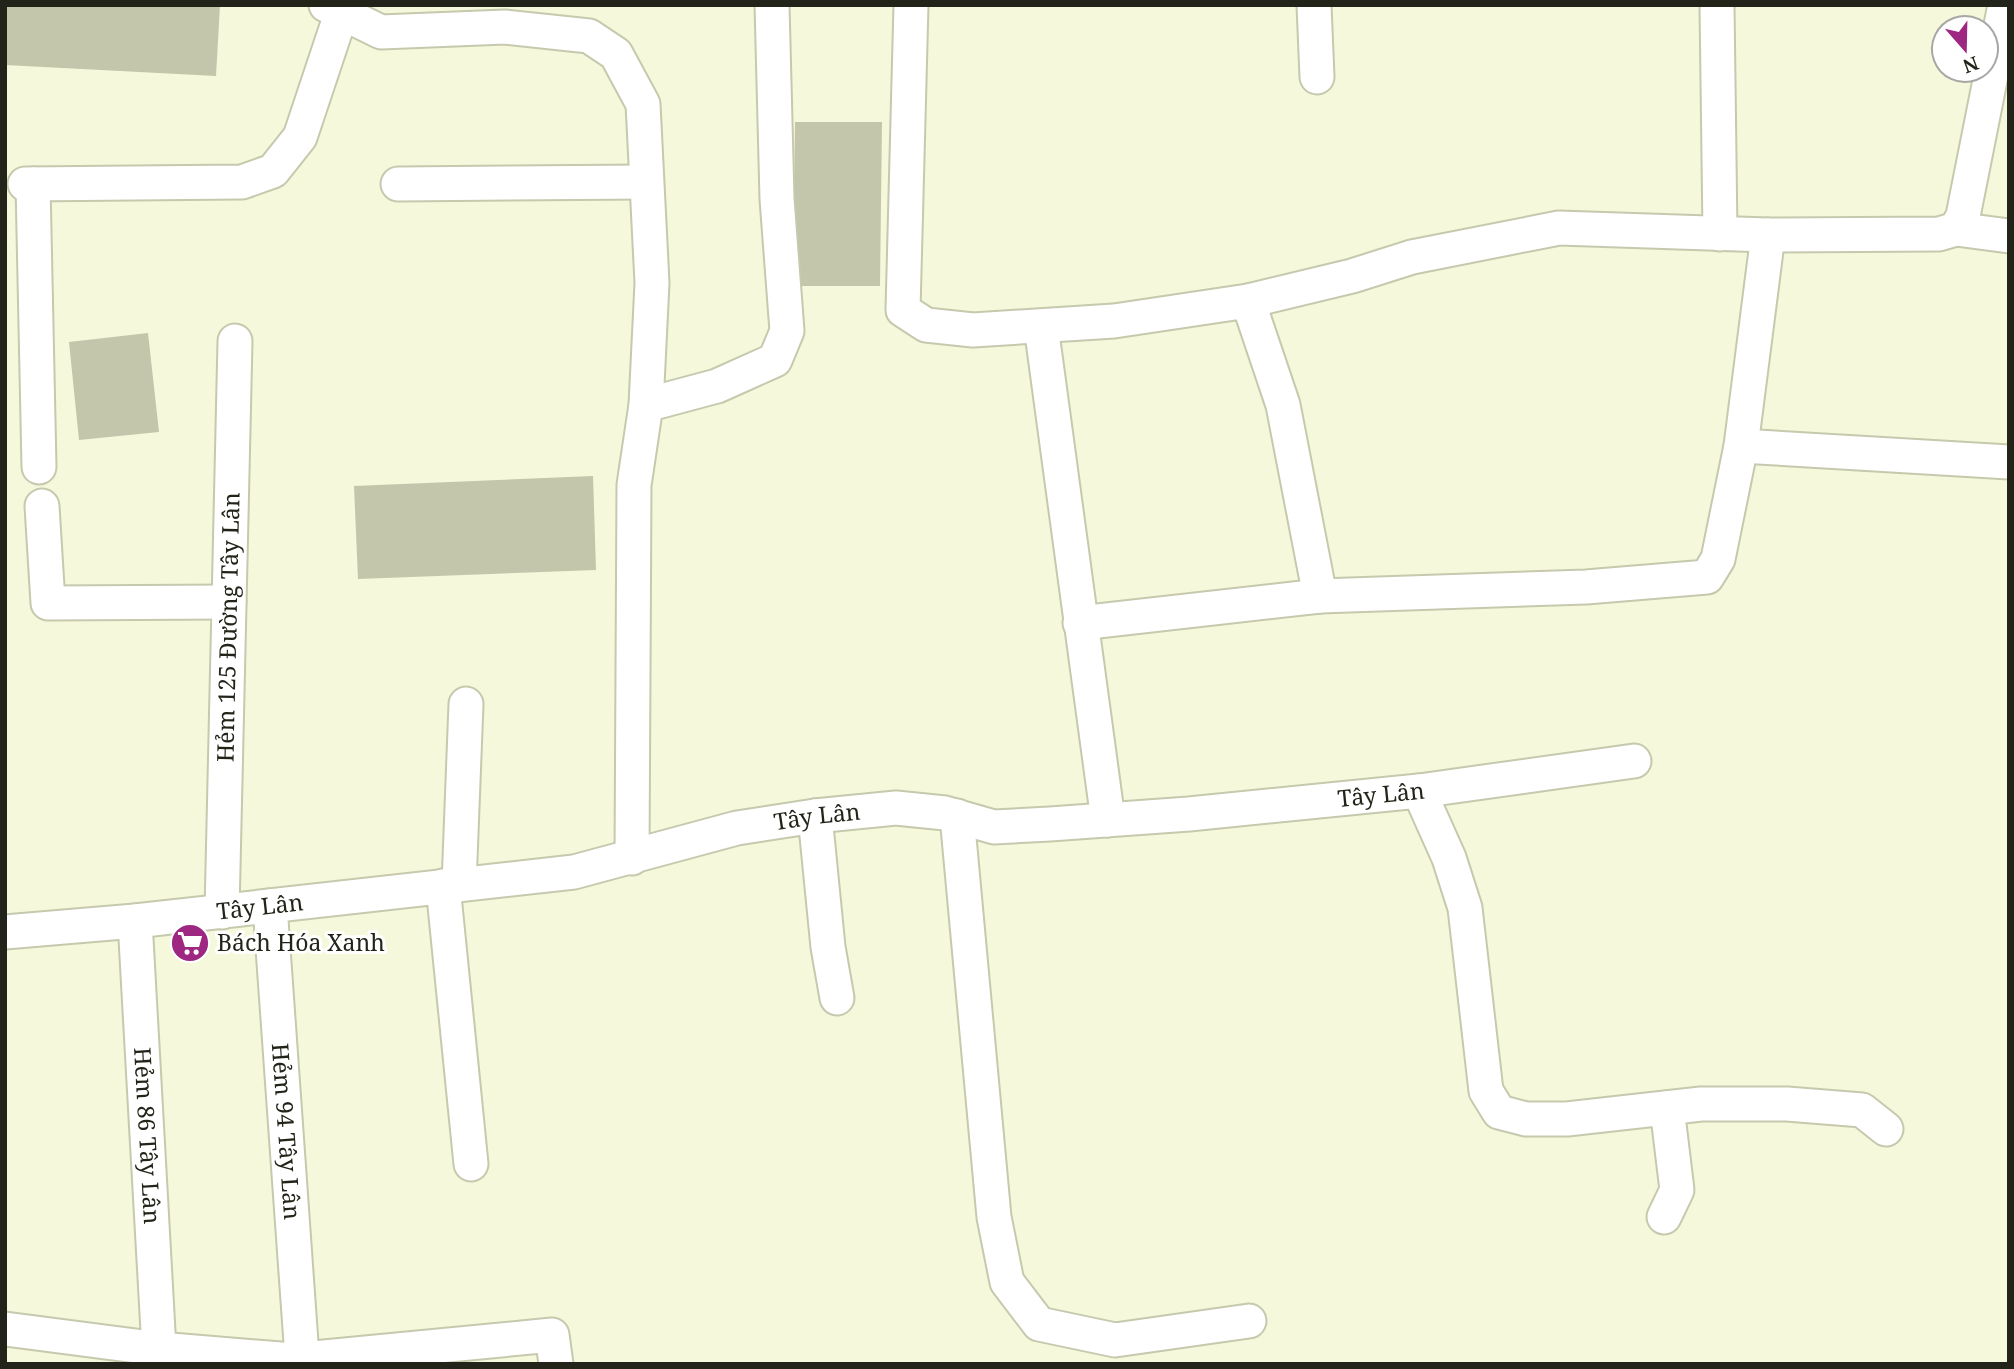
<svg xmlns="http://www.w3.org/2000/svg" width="2014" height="1369" font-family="'Noto Serif',serif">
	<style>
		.building { fill: #c3c6aa }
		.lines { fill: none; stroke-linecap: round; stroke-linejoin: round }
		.minor-casing { stroke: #c6c9ad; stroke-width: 37 }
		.minor { stroke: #fff; stroke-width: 33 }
		.labels { text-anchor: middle; stroke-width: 6; stroke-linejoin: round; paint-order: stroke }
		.street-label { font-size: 23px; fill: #232419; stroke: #fff }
		.poi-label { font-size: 23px; fill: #232419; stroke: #fff; text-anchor: start }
	</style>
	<rect width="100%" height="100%" fill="#f5f8db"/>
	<path class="building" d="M 5,5 L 220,5 L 216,76 L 5,65 Z
		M 795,122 L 882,122 L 880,286 L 793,286 Z
		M 148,333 L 159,432 L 79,440 L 69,342 Z
		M 593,476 L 596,570 L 358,579 L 354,486 Z"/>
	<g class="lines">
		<g class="minor-casing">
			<g id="minor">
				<path d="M 326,5 L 381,32 L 505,27 L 589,36 L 616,54 L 643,104 L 652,283 L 646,405"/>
				<path d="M 911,5 L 903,310 L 926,325 L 973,330 L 1114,321 L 1248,301 L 1283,405 L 1320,596 L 1586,587 L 1707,577 L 1718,559 L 1741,446 L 1768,235"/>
				<path d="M 1314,5 L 1317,77"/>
				<path d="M 1717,5 L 1720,234"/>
				<path d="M 25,184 L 242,182 L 273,171 L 300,137 L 341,14"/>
				<path d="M 33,184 L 39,467"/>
				<path d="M 398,184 L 646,182"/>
				<path d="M 1956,229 L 1963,216 L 2005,5"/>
				<path d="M 1248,301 L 1352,276 L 1412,257 L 1559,228 L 1768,235 L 1939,234 L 1956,229 L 2009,236"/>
				<path d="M 1041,326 L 1108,820"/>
				<path d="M 1741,446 L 2009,462"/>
				<path d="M 42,506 L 48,603 L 229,602"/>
				<path d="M 1080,623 L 1320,596"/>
				<path d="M 1419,791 L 1449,858 L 1465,908 L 1486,1091 L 1499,1112 L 1526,1119 L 1567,1119 L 1701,1104 L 1787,1104 L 1862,1110 L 1886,1129"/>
				<path d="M 815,816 L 828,947 L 837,998"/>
				<path d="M 957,816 L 994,1217 L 1007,1282 L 1039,1324 L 1115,1340 L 1249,1321"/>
				<path d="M 632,858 L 634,485 L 646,405 L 717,386 L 775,360 L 787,331 L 777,199 L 772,5"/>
				<path d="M 459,885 L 466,704"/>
				<path d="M 443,886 L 471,1164"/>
				<path id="s1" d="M 270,906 L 302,1357"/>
				<path id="s2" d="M 222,912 L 235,341"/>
				<path id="s3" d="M 135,921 L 159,1349"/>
				<path id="s4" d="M 5,932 L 135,921 L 574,872 L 737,828 L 815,816 L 896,808 L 945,813 L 994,827 L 1050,824 L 1189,814 L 1419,791 L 1634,761"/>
				<path d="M 1664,1217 L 1677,1190 L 1667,1108"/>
				<path d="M 5,1329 L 159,1349 L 293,1360 L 552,1335 L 556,1364"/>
			</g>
		</g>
		<use href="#minor" class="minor"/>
	</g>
	<defs>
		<g id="supermarket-disc" transform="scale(2.0125)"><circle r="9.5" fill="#9d2781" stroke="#fff"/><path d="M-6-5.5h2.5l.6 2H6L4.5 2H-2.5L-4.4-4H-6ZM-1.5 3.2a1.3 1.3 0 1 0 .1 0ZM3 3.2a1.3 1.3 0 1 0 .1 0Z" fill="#fff"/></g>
	</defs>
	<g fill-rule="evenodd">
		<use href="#supermarket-disc" x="190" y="943"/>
	</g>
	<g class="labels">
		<g class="street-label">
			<text dy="8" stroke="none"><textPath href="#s2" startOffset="285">Hẻm 125 Đường Tây Lân</textPath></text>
			<text dy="8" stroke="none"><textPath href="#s4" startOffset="1390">Tây Lân</textPath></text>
			<text dy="8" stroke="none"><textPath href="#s4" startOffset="822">Tây Lân</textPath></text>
			<text dy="8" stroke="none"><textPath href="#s4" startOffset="256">Tây Lân</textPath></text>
			<text dy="8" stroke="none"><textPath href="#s1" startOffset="226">Hẻm 94 Tây Lân</textPath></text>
			<text dy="8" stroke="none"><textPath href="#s3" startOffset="215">Hẻm 86 Tây Lân</textPath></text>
		</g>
		<g class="poi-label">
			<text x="217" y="951">Bách Hóa Xanh</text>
		</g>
	</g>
	<rect width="2014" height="1369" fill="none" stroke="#232419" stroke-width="14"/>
	<g transform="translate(1965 49) rotate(160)"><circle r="33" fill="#ffffff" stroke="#a7a7a3" stroke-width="2"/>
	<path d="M0-5L12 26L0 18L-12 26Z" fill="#9d2781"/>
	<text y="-10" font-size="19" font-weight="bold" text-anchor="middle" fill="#232419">N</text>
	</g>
</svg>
